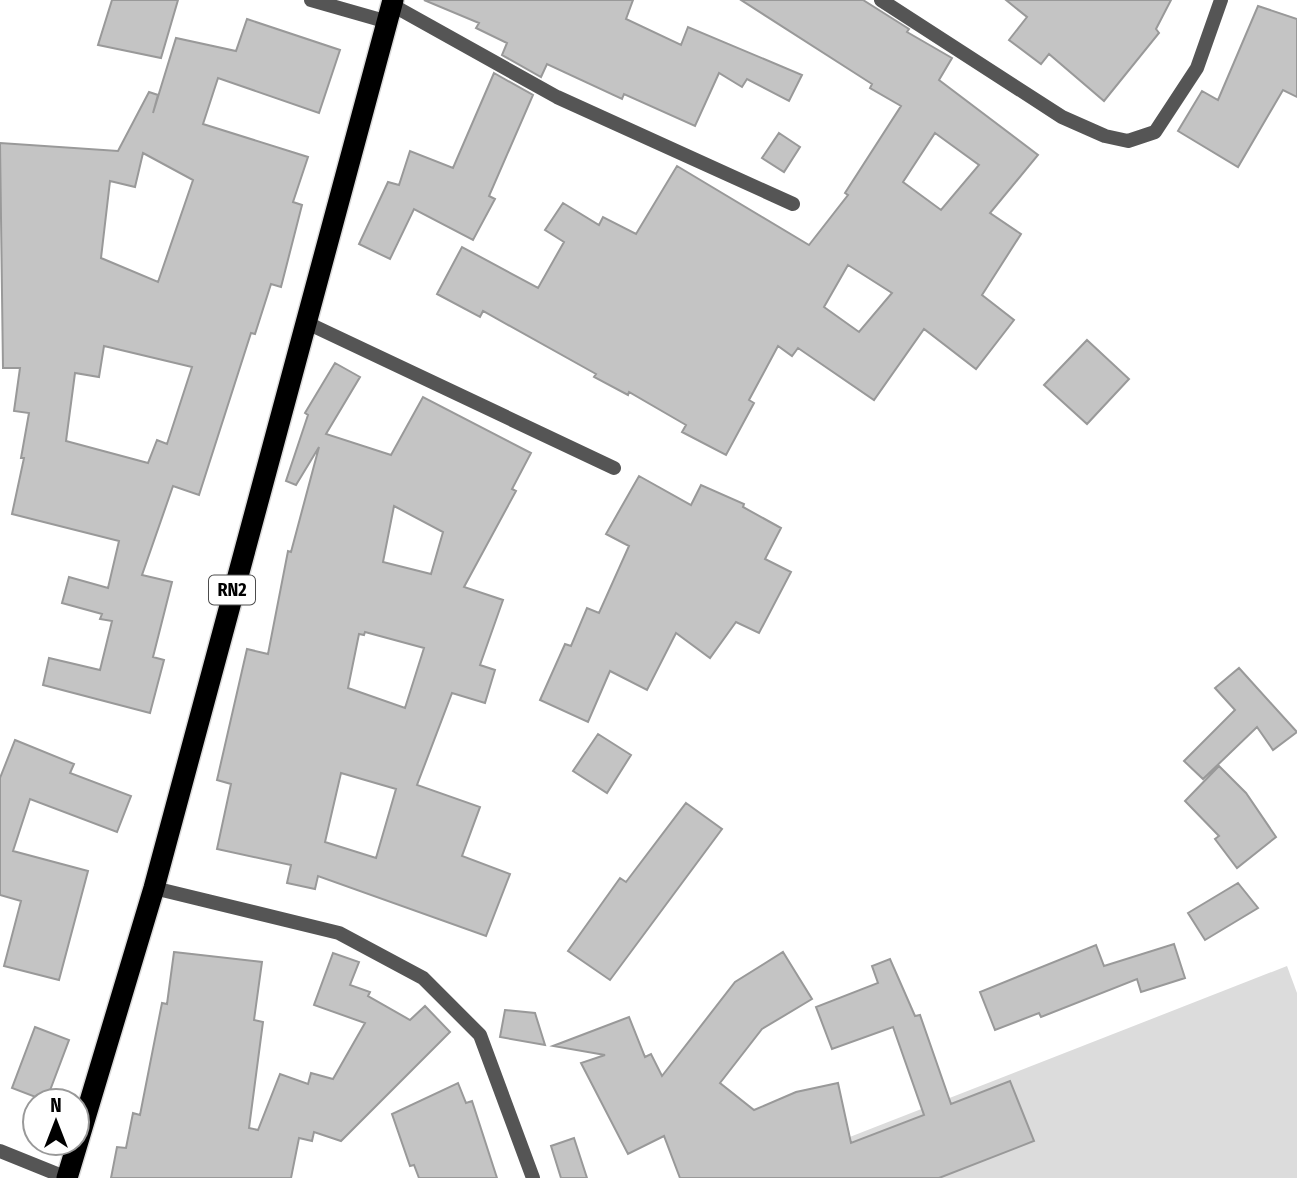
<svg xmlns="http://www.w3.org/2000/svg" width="1297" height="1178" font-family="'Fira Sans Condensed',sans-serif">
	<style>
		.green { fill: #dcdcdc }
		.building { fill: #c4c4c4; stroke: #999; stroke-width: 2; fill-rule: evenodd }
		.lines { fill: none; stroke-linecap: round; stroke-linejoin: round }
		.highway-casing { stroke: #dbdbdb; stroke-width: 24 }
		.street { stroke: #555; stroke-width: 14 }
		.highway { stroke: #000; stroke-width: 21 }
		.labels { text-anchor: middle; stroke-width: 7; stroke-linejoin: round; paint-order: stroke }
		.shield { fill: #fff; stroke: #4c4c4c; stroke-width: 2 }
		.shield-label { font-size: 18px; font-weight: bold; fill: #000 }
	</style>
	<rect width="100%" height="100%" fill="#fff"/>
	<path class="green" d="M 1287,966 L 1297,993 L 1297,1178 L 745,1178 Z"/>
	<path class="building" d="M 112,0 L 178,0 L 161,58 L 98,45 Z
		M 424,0 L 633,0 L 626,19 L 681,45 L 688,27 L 802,75 L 789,101 L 747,79 L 742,87 L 719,73 L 695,126 L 624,94 L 622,99 L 547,64 L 541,77 L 502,55 L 507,43 L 476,28 L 479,23 Z
		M 741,0 L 863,0 L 909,29 L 907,32 L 952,58 L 939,80 L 1038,155 L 990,213 L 1021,234 L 982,295 L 1014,320 L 976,369 L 924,329 L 874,400 L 798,348 L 792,356 L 778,346 L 749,400 L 754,403 L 726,455 L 682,432 L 686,425 L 629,392 L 628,395 L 594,377 L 596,374 L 483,311 L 480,317 L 437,294 L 462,247 L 538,288 L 564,242 L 545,230 L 563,203 L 599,225 L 603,217 L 636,234 L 677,166 L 809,245 L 848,195 L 845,193 L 901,106 L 870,88 L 872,84 ZM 935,133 L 979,165 L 941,210 L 903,182 ZM 848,265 L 892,293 L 859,332 L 824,307 Z
		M 1006,0 L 1171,0 L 1156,29 L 1159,33 L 1104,101 L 1049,54 L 1041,64 L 1009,40 L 1027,17 Z
		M 1258,6 L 1297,19 L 1297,97 L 1283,90 L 1238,167 L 1178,131 L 1202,91 L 1218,100 Z
		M 247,19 L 340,50 L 319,113 L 218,78 L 203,124 L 308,157 L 293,202 L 302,205 L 281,287 L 271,284 L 255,334 L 251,333 L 199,495 L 173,486 L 142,575 L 172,582 L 153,657 L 164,660 L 150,713 L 43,685 L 49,658 L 100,670 L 112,621 L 100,619 L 102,614 L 62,603 L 69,577 L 108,588 L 119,541 L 12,514 L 24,458 L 21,458 L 29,413 L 14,411 L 20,368 L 3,368 L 0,143 L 118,151 L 149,92 L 158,95 L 153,113 L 176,38 L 236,51 ZM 143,153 L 193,180 L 158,282 L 101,258 L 110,181 L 135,187 ZM 104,346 L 192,367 L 167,444 L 157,440 L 148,463 L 66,441 L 75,373 L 99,377 Z
		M 494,73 L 533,95 L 489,196 L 495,199 L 473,240 L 414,209 L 390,259 L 359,244 L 388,182 L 399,185 L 410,151 L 453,168 Z
		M 779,133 L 800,147 L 784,172 L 762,158 Z
		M 1087,340 L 1129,379 L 1087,424 L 1044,385 Z
		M 335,363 L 360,377 L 326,434 L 391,455 L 423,397 L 531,453 L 512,489 L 516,491 L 464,587 L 503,600 L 480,665 L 495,670 L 485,703 L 452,693 L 417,785 L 480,807 L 462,856 L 510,874 L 486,936 L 318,876 L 315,889 L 287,883 L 291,865 L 217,849 L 231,784 L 217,780 L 247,649 L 268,654 L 288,551 L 291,552 L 319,447 L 296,485 L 286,481 L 308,415 L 305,413 ZM 394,506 L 443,532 L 431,574 L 383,562 ZM 365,632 L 424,648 L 405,708 L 348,688 L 359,634 L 364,635 ZM 341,773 L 396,789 L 376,858 L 325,842 Z
		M 639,476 L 691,505 L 701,485 L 744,504 L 743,507 L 781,528 L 765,559 L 791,572 L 759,633 L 736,622 L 710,658 L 676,633 L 647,690 L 610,671 L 588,722 L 540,700 L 565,644 L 571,646 L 587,608 L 599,613 L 629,546 L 606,534 Z
		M 1239,668 L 1297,732 L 1273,750 L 1257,727 L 1203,779 L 1184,761 L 1235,710 L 1215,688 Z
		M 598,734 L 631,755 L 607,793 L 573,771 Z
		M 15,740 L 74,764 L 70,773 L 131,796 L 117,832 L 30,799 L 13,851 L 88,871 L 59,980 L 4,966 L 21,901 L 0,895 L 0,778 Z
		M 1219,766 L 1246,793 L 1276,837 L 1237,868 L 1215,839 L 1219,836 L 1185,801 Z
		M 686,803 L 722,829 L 610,980 L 568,951 L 620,878 L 626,882 Z
		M 1238,883 L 1258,908 L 1205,940 L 1188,913 Z
		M 1174,944 L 1185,978 L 1141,992 L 1137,979 L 1041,1017 L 1039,1013 L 995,1030 L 980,992 L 1096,945 L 1104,966 Z
		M 174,952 L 262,962 L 254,1020 L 263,1022 L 249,1128 L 258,1130 L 280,1074 L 308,1084 L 311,1073 L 333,1079 L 365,1023 L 314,1005 L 333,953 L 359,962 L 350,985 L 370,992 L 368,996 L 410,1020 L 425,1006 L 450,1032 L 341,1141 L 314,1132 L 312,1141 L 299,1138 L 291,1178 L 111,1178 L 117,1147 L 126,1148 L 133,1113 L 140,1115 L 162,1003 L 167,1004 Z
		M 783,952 L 812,999 L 762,1029 L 720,1083 L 754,1110 L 796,1092 L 838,1083 L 851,1143 L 924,1115 L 893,1027 L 832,1049 L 816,1007 L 878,983 L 872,966 L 890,959 L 915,1016 L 920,1015 L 951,1104 L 1010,1081 L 1034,1141 L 939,1178 L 680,1178 L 664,1136 L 628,1154 L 581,1063 L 605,1055 L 553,1046 L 629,1017 L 645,1057 L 651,1054 L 662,1076 L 735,982 Z
		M 505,1010 L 535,1013 L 545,1045 L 500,1037 Z
		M 35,1027 L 69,1040 L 46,1101 L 12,1088 Z
		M 458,1083 L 466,1103 L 472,1101 L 497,1178 L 419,1178 L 414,1165 L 410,1166 L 392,1114 Z
		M 574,1138 L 587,1178 L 561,1178 L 551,1146 Z"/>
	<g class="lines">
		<g class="highway-casing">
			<path id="highway" d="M 67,1178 L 154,888 L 393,0"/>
		</g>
		<path class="street" d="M 311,0 L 388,22
			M 881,0 L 1062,117 L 1105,136 L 1128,141 L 1155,132 L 1197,68 L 1221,0
			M 392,5 L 557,97 L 793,204
			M 305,322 L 614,468
			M 154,888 L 339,933 L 423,978 L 480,1035 L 533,1178
			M 0,1151 L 67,1178"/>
		<use href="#highway" class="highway"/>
	</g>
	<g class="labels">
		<rect class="shield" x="209" y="575.5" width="46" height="29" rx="5"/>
		<g class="shield-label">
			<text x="232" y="596">RN2</text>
		</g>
	</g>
	<g transform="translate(56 1122)"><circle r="33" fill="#ffffff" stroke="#999999" stroke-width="2"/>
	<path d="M0-5L12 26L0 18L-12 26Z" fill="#000000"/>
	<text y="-10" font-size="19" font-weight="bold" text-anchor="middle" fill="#000000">N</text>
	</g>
</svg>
